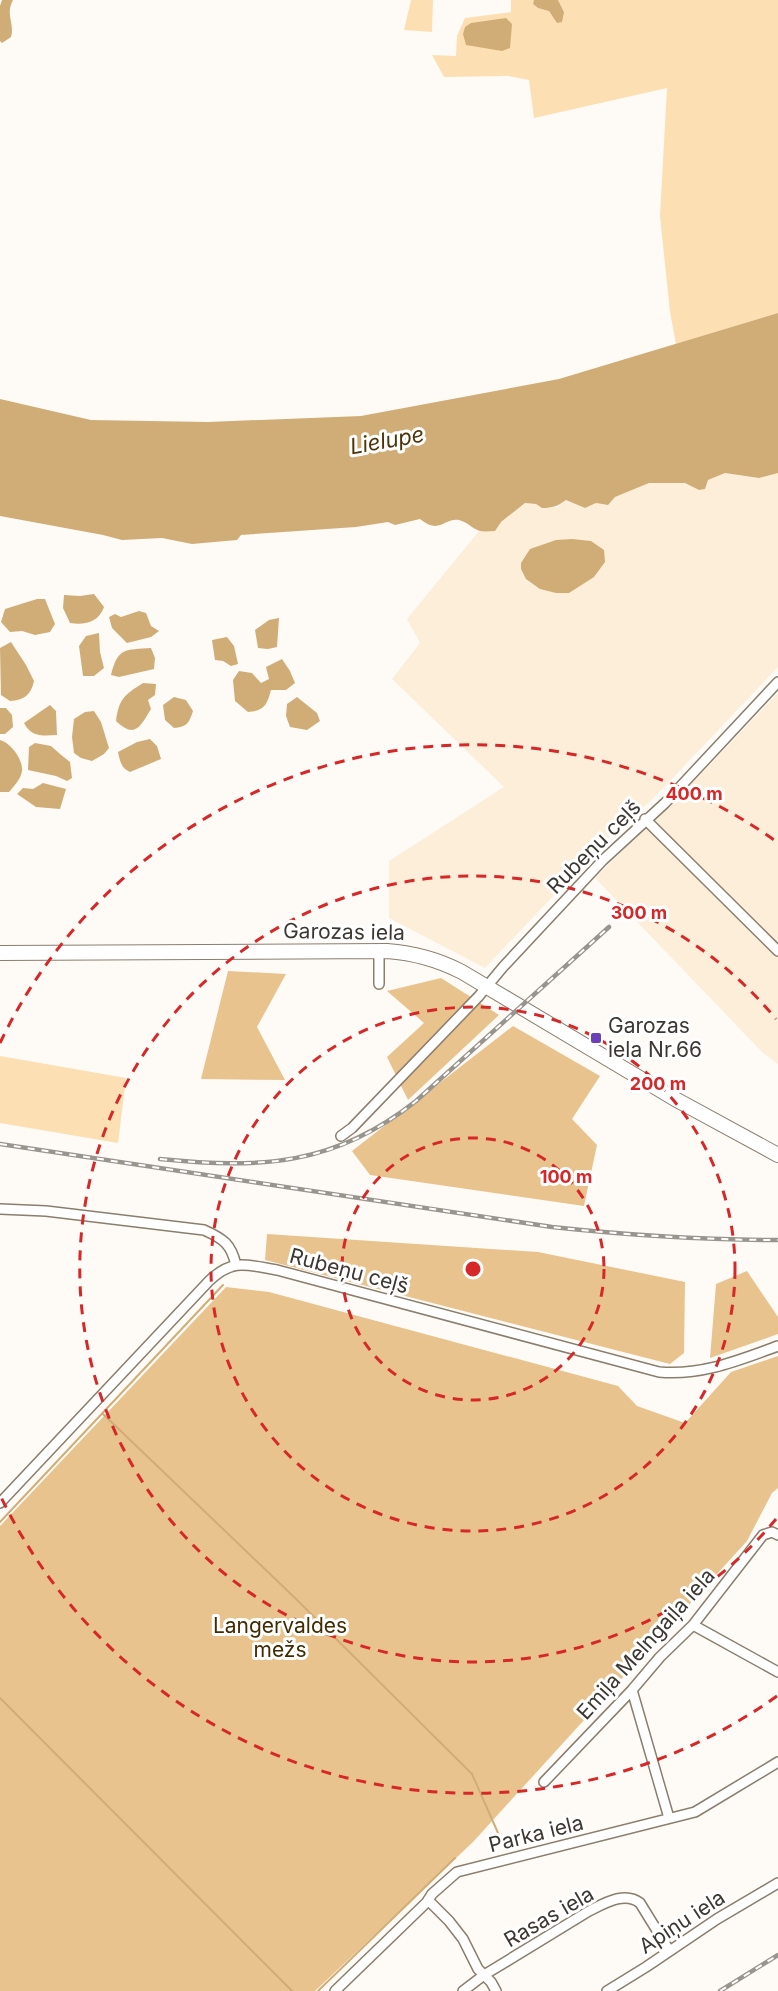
<svg xmlns="http://www.w3.org/2000/svg" width="778" height="1991" font-family="Inter,sans-serif">
	<style>
		.built { fill: #fceed9 }
		.green { fill: #fcdfb3 }
		.forest { fill: #e8c38d }
		.water { fill: #d0ad77 }
		.lines { fill: none; stroke-linecap: round; stroke-linejoin: round }
		.stream { stroke: #d0ad77; stroke-width: 2 }
		.street-casing { stroke: #8a7e6d; stroke-width: 12 }
		.secondary-casing { stroke: #8a7e6d; stroke-width: 16 }
		.street { stroke: #fff; stroke-width: 9 }
		.secondary { stroke: #fff; stroke-width: 14 }
		.rail-casing { stroke: #98948e; stroke-width: 4.5 }
		.rail { stroke: #fff; stroke-width: 2; stroke-dasharray: 7; stroke-linecap: butt }
		.ring { fill: none; stroke: #d62828; stroke-width: 3; stroke-dasharray: 10 8 }
		.poi-dot { fill: #6a41ba; stroke: #fff; stroke-width: 2 }
		.labels { text-anchor: middle; stroke-width: 6; stroke-linejoin: round; paint-order: stroke }
		.street-label { font-size: 21px; fill: #3c3730; stroke: #fff }
		.poi-label { font-size: 21px; fill: #3c3730; stroke: #fff; text-anchor: start }
		.park-label { font-size: 21px; fill: #432b00; stroke: #fff }
		.water-label { font-size: 22px; font-style: italic; fill: #4d3508; stroke: #fff }
		.centre { fill: #d62828; stroke: #fff; stroke-width: 3 }
		.ring-label { font-size: 18px; text-anchor: middle; font-weight: bold; fill: #d62828; stroke: #fff; stroke-width: 6; stroke-linejoin: round; paint-order: stroke }
	</style>
	<rect width="100%" height="100%" fill="#fefbf7"/>
	<path class="built" d="M 725,473 L 759,478 L 778,473 L 778,667 L 652,800 L 605,841 L 485,968 L 389,918 L 389,861 L 504,787 L 392,679 L 420,643 L 407,619 L 479,531 L 495,531 L 501,522 L 525,503 L 536,504 L 542,508 L 558,507 L 566,500 L 585,508 L 596,503 L 608,505 L 615,497 L 649,483 L 685,483 L 699,490 L 705,489 L 708,480 Z
		M 778,693 L 778,1064 L 763,1053 L 595,878 L 703,772 Z"/>
	<path class="green" d="M 411,0 L 433,0 L 432,32 L 404,30 Z
		M 511,0 L 534,0 L 533,4 L 538,8 L 564,12 L 558,0 L 778,0 L 778,313 L 676,344 L 670,312 L 660,216 L 667,88 L 534,118 L 529,80 L 508,76 L 444,77 L 432,55 L 456,56 L 457,36 L 465,18 L 511,12 Z
		M 0,1056 L 126,1078 L 118,1143 L 0,1123 Z"/>
	<path class="forest" d="M 228,971 L 286,974 L 257,1027 L 285,1080 L 201,1079 Z
		M 441,978 L 499,1015 L 408,1100 L 387,1057 L 424,1023 L 387,991 Z
		M 513,1026 L 600,1076 L 572,1119 L 597,1145 L 584,1206 L 370,1175 L 352,1151 Z
		M 267,1234 L 538,1252 L 685,1282 L 684,1353 L 670,1364 L 265,1260 Z
		M 747,1271 L 778,1317 L 778,1334 L 710,1358 L 716,1284 Z
		M 226,1287 L 269,1292 L 618,1386 L 637,1406 L 685,1423 L 731,1372 L 778,1356 L 778,1488 L 772,1493 L 747,1541 L 473,1842 L 315,1991 L 0,1991 L 0,1526 Z"/>
	<path class="water" d="M 2,0 L 13,0 C 5,15 15,23 11,37 L 2,43 L 0,41 L 0,6 Z
		M 534,0 L 558,0 L 564,12 L 562,22 L 557,23 L 549,11 L 538,8 L 533,4 Z
		M 506,18 L 512,24 L 510,48 L 502,51 L 466,45 L 463,34 L 465,27 L 471,23 Z
		M 778,313 L 778,473 L 759,478 L 725,473 L 708,480 L 705,489 L 699,490 L 685,483 L 649,483 L 615,497 L 608,505 L 596,503 L 585,508 L 566,500 C 558,506 553,508 542,508 L 536,504 L 525,503 L 501,522 L 495,531 C 490,531 484,532 480,531 C 473,529 467,522 459,520 C 443,518 440,535 420,519 L 395,525 L 388,522 L 356,527 L 241,535 L 237,540 L 192,544 L 162,538 L 122,540 L 103,535 L 0,516 L 0,399 L 91,420 L 208,422 L 361,416 L 559,379 Z
		M 572,539 L 591,541 L 604,550 L 605,562 L 594,577 L 569,593 L 556,593 L 540,589 L 526,579 L 521,569 L 521,563 L 530,549 L 556,540 Z
		M 94,594 L 104,607 C 98,623 85,625 70,623 L 63,608 L 64,595 L 80,596 Z
		M 37,599 L 45,599 L 55,624 L 50,632 L 35,635 L 22,631 L 10,632 L 1,622 L 5,609 Z
		M 139,611 L 146,613 L 151,626 L 159,631 L 151,637 L 127,643 L 112,628 L 109,617 L 115,614 L 121,617 Z
		M 279,618 L 277,647 L 268,649 L 258,648 L 255,630 L 269,620 Z
		M 99,633 L 100,652 L 104,668 L 94,676 L 83,676 L 79,646 L 86,636 Z
		M 227,637 L 234,646 L 238,664 L 231,666 L 223,661 L 215,660 L 212,640 Z
		M 11,642 L 26,665 L 34,681 C 31,695 24,700 10,701 L 1,695 L 0,648 Z
		M 151,648 L 155,658 L 154,669 L 119,677 L 111,675 C 118,647 125,650 151,648 Z
		M 282,659 L 290,671 L 295,683 L 286,690 L 271,690 C 267,705 264,711 248,712 L 235,701 L 233,680 L 239,671 L 252,673 L 261,683 L 269,679 L 266,667 Z
		M 143,683 L 156,684 L 155,695 L 148,700 L 151,709 C 140,727 135,739 116,721 C 119,699 124,695 143,683 Z
		M 174,697 L 186,700 L 193,711 C 189,723 187,727 174,728 L 165,720 L 163,705 Z
		M 297,697 L 317,713 L 320,721 L 307,730 L 290,727 L 286,716 L 287,704 Z
		M 50,705 L 56,711 L 57,735 C 42,736 31,737 24,723 Z
		M 0,708 L 6,708 L 12,715 L 13,727 L 5,734 L 0,734 Z
		M 94,711 L 101,722 L 109,748 L 104,754 L 92,761 L 81,758 L 74,753 L 72,737 L 74,719 L 85,712 Z
		M 150,739 L 157,746 L 161,759 L 130,772 C 121,768 120,761 118,752 L 137,742 Z
		M 0,740 C 11,743 23,759 22,771 C 21,779 14,786 9,792 L 0,792 Z
		M 35,743 L 51,746 L 60,754 L 70,762 L 72,778 L 67,781 L 56,776 L 28,770 L 29,747 Z
		M 43,783 L 66,789 L 60,809 L 36,807 L 17,794 L 23,788 L 33,789 Z"/>
	<g class="lines">
		<path class="stream" d="M 103,1414 L 295,1598 L 472,1774 L 502,1842
			M 0,1522 L 223,1285
			M 0,1698 L 292,1991
			M 318,1991 L 455,1858"/>
		<g class="street-casing">
			<path id="street" d="M 645,819 L 778,951
				M 379,984 L 379,951
				M 341,1136 L 352,1128 L 479,996 L 503,967 L 603,860 L 665,803 L 778,682
				M 0,1209 L 46,1211 L 204,1230 C 224,1239 231,1244 236,1265
				M 0,1503 L 209,1281 C 233,1258 247,1265 277,1270 L 659,1372 C 702,1376 739,1360 778,1346
				M 693,1625 L 778,1672
				M 632,1690 L 669,1818
				M 544,1782 L 632,1690 L 660,1657 L 693,1625 L 763,1535 L 772,1532 L 778,1535
				M 428,1900 L 449,1921 L 463,1939 L 478,1969 L 491,1982 L 496,1991
				M 335,1991 L 427,1902 L 432,1894 L 457,1872 L 695,1812 L 778,1762
				M 463,1991 L 484,1975 L 589,1911 C 605,1903 625,1891 640,1903 L 669,1950
				M 607,1991 L 646,1967 L 717,1919 L 778,1883"/>
		</g>
		<g class="secondary-casing">
			<path id="secondary" d="M 0,953 L 387,951 C 415,953 437,959 462,972 L 675,1099 L 778,1155"/>
		</g>
		<use href="#street" class="street"/>
		<use href="#secondary" class="secondary"/>
		<g class="rail-casing">
			<path id="rail" d="M 0,1144 L 552,1227 C 627,1235 702,1240 778,1240
				M 160,1159 C 261,1169 334,1166 416,1101 L 609,927
				M 720,1991 L 778,1955"/>
		</g>
		<use href="#rail" class="rail"/>
	</g>
	<g class="ring">
		<circle cx="473" cy="1269" r="131"/>
		<circle cx="473" cy="1269" r="262"/>
		<path d="M776 1519A393 393 0 1 1 776 1019"/>
		<path d="M777 1696A524 524 0 0 1 0 1495M0 1043A524 524 0 0 1 777 842"/>
	</g>
	<rect class="poi-dot" x="590" y="1032" width="12" height="12" rx="3"/>
	<g class="labels">
		<g class="street-label">
			<text transform="translate(594 847) rotate(-45)" y="7">Rubeņu ceļš</text>
			<text transform="translate(344 932) rotate(1)" y="7">Garozas iela</text>
			<text transform="translate(349 1271) rotate(15)" y="7">Rubeņu ceļš</text>
			<text transform="translate(646 1644) rotate(-48)" y="7">Emiļa Melngaiļa iela</text>
			<text transform="translate(536 1834) rotate(-14)" y="7">Parka iela</text>
			<text transform="translate(549 1917) rotate(-30)" y="7">Rasas iela</text>
			<text transform="translate(682 1922) rotate(-33)" y="7">Apiņu iela</text>
		</g>
		<g class="poi-label">
			<text x="608" y="1033">Garozas<tspan x="608" dy="24">iela Nr.66</tspan></text>
		</g>
		<g class="park-label">
			<text x="280" y="1633">Langervaldes<tspan x="280" dy="24">mežs</tspan></text>
		</g>
		<g class="water-label">
			<text transform="translate(387 440) rotate(-10)" y="8">Lielupe</text>
		</g>
	</g>
	<circle cx="473" cy="1269" r="9" class="centre"/>
	<g class="ring-label">
		<text x="694" y="800">400 m</text>
		<text x="639" y="919">300 m</text>
		<text x="658" y="1090">200 m</text>
		<text x="566" y="1183">100 m</text>
	</g>
</svg>
